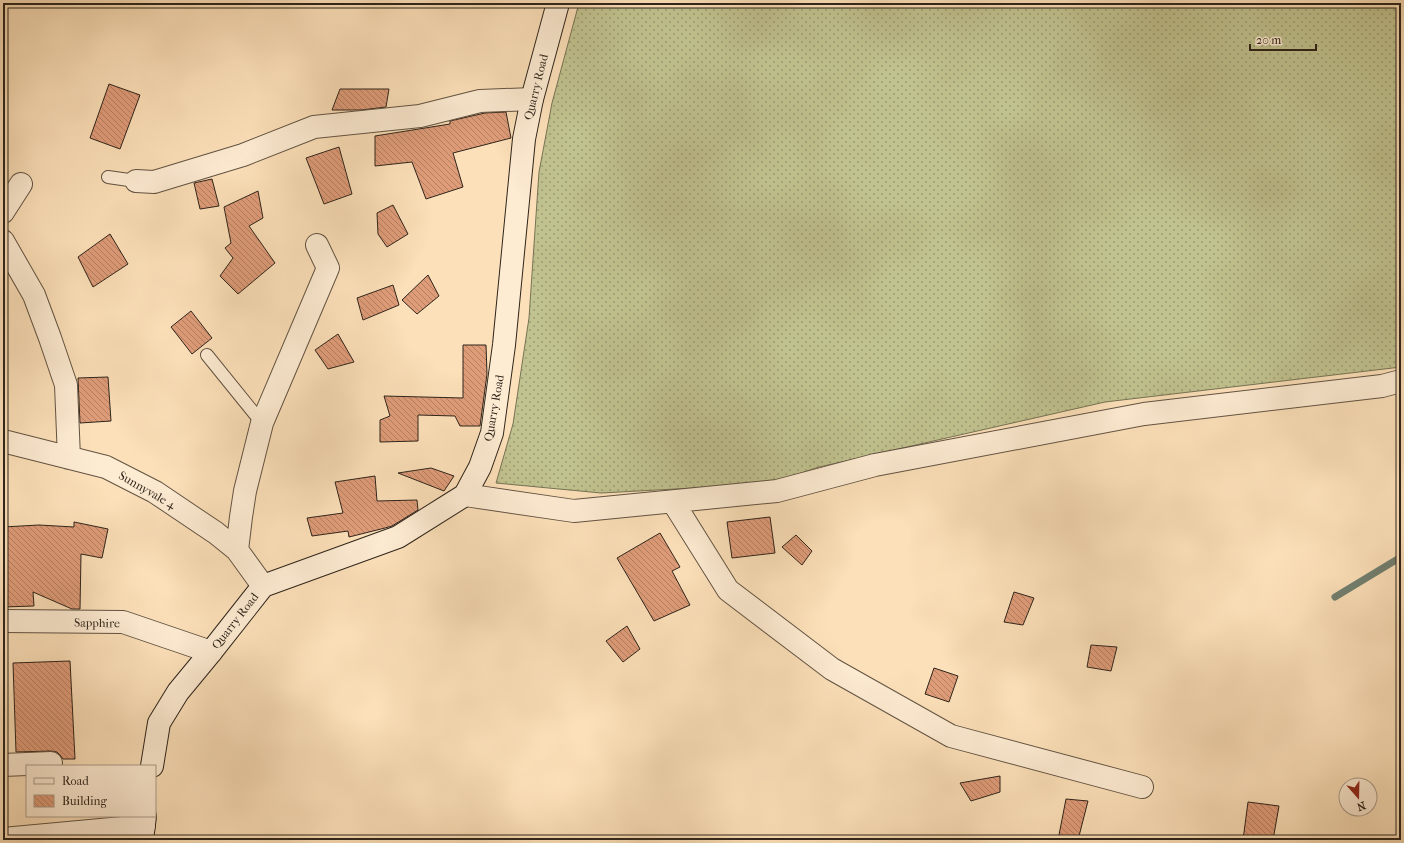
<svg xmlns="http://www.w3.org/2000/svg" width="1404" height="843" font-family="'IM FELL French Canon',serif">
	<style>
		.grass { fill: url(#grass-dots); stroke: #777355 }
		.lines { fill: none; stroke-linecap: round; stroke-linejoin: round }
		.stream { stroke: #728071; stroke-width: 7 }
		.building { fill: url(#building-back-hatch); stroke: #2e241b }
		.lane-casing { stroke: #625342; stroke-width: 14 }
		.street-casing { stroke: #625342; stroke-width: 24 }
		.secondary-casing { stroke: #2e241b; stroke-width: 24 }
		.lane { stroke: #fdebd2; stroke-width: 12 }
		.street { stroke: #fdebd2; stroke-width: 22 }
		.secondary { stroke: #fdebd2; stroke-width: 22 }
		.labels { text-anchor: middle; stroke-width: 3; stroke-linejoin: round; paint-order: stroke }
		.street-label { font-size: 12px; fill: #2e241b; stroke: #fdebd2 }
	</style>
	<defs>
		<pattern id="grass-dots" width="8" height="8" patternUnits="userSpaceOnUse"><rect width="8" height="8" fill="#c0c28f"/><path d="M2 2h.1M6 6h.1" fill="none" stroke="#9c9d74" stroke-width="1.8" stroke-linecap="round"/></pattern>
		<pattern id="building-back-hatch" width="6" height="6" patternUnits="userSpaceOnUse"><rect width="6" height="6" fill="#df9c79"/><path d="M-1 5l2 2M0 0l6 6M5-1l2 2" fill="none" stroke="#b57f62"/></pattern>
	</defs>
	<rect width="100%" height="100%" fill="#fce0b9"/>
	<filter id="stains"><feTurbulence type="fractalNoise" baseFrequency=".005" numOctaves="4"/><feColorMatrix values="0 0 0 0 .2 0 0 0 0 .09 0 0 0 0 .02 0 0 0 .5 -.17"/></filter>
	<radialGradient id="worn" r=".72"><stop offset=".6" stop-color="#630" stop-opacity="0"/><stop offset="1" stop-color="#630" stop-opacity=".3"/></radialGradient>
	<path class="grass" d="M 579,3 L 1401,3 L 1401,367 L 1105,402 L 819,467 L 768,484 L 601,493 L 496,483 L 513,424 L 529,318 L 539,172 L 552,103 Z"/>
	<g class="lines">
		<path class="stream" d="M 1335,597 L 1401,557"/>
	</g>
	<path class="building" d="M 109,84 L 140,95 L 120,149 L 90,138 Z
		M 340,89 L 389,89 L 386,107 L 361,110 L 332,110 Z
		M 506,112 L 511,138 L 453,153 L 463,187 L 426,199 L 412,162 L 375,166 L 375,136 L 450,124 L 450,121 L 485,113 Z
		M 339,147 L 352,194 L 324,204 L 306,158 Z
		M 212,179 L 219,206 L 200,209 L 194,183 Z
		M 258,191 L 263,218 L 249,226 L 275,263 L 238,294 L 220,276 L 233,258 L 225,248 L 231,243 L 224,207 Z
		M 393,205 L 408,234 L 387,247 L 378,234 L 377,213 Z
		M 110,234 L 128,264 L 93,287 L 78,257 Z
		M 428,275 L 439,296 L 417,314 L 402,300 Z
		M 393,285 L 399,305 L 363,320 L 357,298 Z
		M 191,311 L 212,338 L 192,354 L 171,327 Z
		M 338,334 L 354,362 L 328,369 L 315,350 Z
		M 463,345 L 486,345 L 487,374 L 480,426 L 460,426 L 455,416 L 418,415 L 418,441 L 380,442 L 380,420 L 390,416 L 384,396 L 463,398 Z
		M 108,377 L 111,421 L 80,423 L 78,378 Z
		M 431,468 L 454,476 L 444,491 L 398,473 Z
		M 375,476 L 377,501 L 417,500 L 418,510 L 392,526 L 385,528 L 349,537 L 348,531 L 312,536 L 307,518 L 343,513 L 335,482 Z
		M 770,517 L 775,553 L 732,558 L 727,522 Z
		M 74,522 L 108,529 L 102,558 L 81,554 L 80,609 L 72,609 L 33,592 L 34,606 L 3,607 L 3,527 L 39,525 L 74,527 Z
		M 660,533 L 680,567 L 672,571 L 690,605 L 654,621 L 617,558 Z
		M 796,535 L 812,551 L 802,565 L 782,547 Z
		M 1014,592 L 1034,598 L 1023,625 L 1004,622 Z
		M 627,626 L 640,649 L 623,662 L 606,641 Z
		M 1091,645 L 1117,647 L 1111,671 L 1087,667 Z
		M 70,661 L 75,759 L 63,759 L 61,756 L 57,752 L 51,751 L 16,752 L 13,663 Z
		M 934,668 L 958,676 L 949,702 L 925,694 Z
		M 1000,776 L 1000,792 L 971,801 L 960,783 Z
		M 1066,799 L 1088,801 L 1078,840 L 1058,840 Z
		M 1248,802 L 1279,806 L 1273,840 L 1243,840 Z"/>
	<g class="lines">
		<g class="lane-casing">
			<path id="lane" d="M 108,177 L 136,181
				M 207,355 L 262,423"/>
		</g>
		<g class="street-casing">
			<path id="street" d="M 136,181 L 154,182 L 243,155 L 314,127 L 420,116 L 480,101 L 532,99
				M 3,212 L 21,184
				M 3,241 L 34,295 L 50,338 L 66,385 L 69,458
				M 3,441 L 106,467 L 155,492 L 216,533 L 237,550 L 263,586
				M 465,495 L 574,511 L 777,491 L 875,465 L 1144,414 L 1382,386 L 1401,381
				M 673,502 L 728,590 L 832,669 L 951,736 L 1142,787
				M 237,550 L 241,517 L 245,491 L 262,423 L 328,268 L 317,245
				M 3,621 L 123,622 L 211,652
				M 3,765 L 51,763
				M 3,839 L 144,826"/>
		</g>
		<g class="secondary-casing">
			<path id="secondary" d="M 152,766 L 159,723 L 178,692 L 211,652 L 263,586 L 398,537 L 465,495 L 480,467 L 492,433 L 504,345 L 524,139 L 532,99 L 558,3
				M 142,840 L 145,816"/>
		</g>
		<use href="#lane" class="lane"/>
		<use href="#street" class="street"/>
		<use href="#secondary" class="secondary"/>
	</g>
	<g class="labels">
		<g class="street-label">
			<text transform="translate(536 87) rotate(-76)" y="4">Quarry Road</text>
			<text transform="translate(494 408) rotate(-80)" y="4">Quarry Road</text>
			<text transform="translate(147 490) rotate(30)" y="4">Sunnyvale 4</text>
			<text transform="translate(235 621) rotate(-52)" y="4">Quarry Road</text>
			<text transform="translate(97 623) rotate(1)" y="4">Sapphire</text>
		</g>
	</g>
	<rect width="1404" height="843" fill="none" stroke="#fce0b9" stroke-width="16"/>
	<rect x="4" y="4" width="1396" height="835" fill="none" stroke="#2e241b" stroke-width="2"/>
	<rect x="8" y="8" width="1388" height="827" fill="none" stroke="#2e241b"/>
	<rect x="26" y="765" width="130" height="52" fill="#fdebd2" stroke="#aa9b89"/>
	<rect x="34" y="778" width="20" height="6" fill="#fdebd2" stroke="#aa9b89"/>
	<text x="62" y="785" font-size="12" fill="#2e241b">Road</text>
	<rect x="34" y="795" width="20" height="12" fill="url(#building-back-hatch)" stroke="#aa9b89"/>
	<text x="62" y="805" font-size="12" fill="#2e241b">Building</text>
	<g transform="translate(1358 797) rotate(160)"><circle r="19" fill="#fdebd2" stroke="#aa9b89"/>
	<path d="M0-3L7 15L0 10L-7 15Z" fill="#8f2418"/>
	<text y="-6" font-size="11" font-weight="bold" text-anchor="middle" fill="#2e241b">N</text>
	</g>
	<path d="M1250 44v6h66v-6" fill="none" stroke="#2e241b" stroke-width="2"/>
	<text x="1256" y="44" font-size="12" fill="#2e241b" stroke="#fdebd2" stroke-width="3" paint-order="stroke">20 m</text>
	<rect width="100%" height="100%" filter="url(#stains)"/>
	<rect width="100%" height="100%" fill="url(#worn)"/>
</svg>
